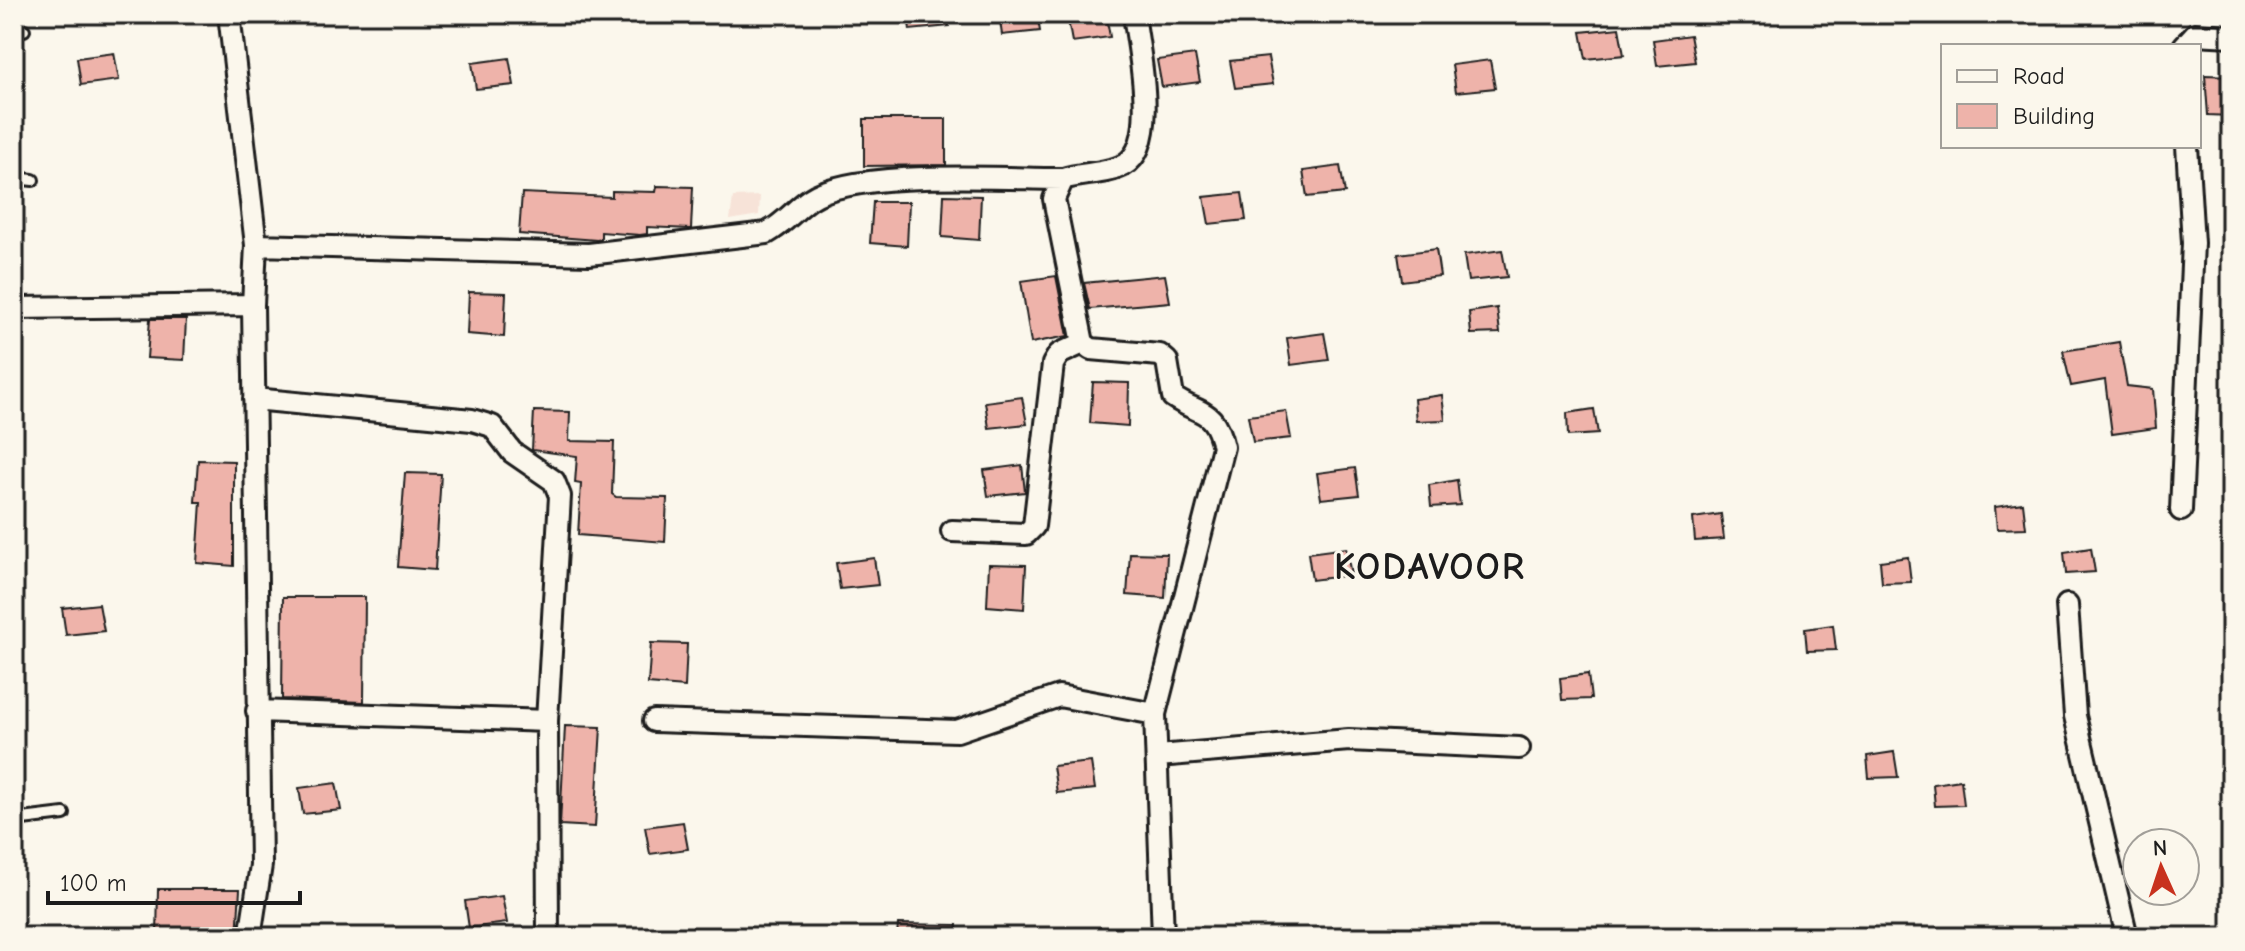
<svg xmlns="http://www.w3.org/2000/svg" width="2245" height="951" font-family="'Comic Neue',sans-serif">
	<style>
		.built { fill: #f7e3d8 }
		.building { fill: #eeb3aa; stroke: #1c1c1c; stroke-width: 2 }
		.lines { fill: none; stroke-linecap: round; stroke-linejoin: round }
		.service-casing { stroke: #1c1c1c; stroke-width: 16 }
		.minor-casing { stroke: #1c1c1c; stroke-width: 26 }
		.service { stroke: #fbf7ec; stroke-width: 10 }
		.minor { stroke: #fbf7ec; stroke-width: 20 }
		.labels { text-anchor: middle; stroke-width: 6; stroke-linejoin: round; paint-order: stroke }
		.district-label { font-size: 38px; font-weight: bold; letter-spacing: 2px; fill: #1c1c1c; stroke: #fbf7ec }
	</style>
	<rect width="100%" height="100%" fill="#fbf7ec"/>
	<filter id="ink" filterUnits="userSpaceOnUse"><feTurbulence type="fractalNoise" baseFrequency=".0125" numOctaves="2"/><feDisplacementMap in="SourceGraphic" scale="16" xChannelSelector="R" yChannelSelector="G"/><feConvolveMatrix kernelMatrix="1 2 1 2 8 2 1 2 1" color-interpolation-filters="sRGB"/></filter>
	<g filter="url(#ink)">
		<path class="built" d="M 760,196 L 759,215 L 730,220 L 733,197 Z"/>
		<path class="building" d="M 908,14 L 947,14 L 949,26 L 910,30 Z
			M 999,14 L 1037,14 L 1040,31 L 1002,35 Z
			M 1106,14 L 1110,37 L 1072,42 L 1067,15 Z
			M 1619,28 L 1624,55 L 1586,59 L 1581,32 Z
			M 1690,35 L 1695,62 L 1657,66 L 1653,40 Z
			M 114,53 L 119,80 L 81,85 L 77,58 Z
			M 1195,55 L 1200,82 L 1162,87 L 1157,60 Z
			M 1268,57 L 1273,84 L 1235,88 L 1230,61 Z
			M 509,58 L 514,85 L 476,89 L 472,63 Z
			M 1490,60 L 1495,88 L 1456,92 L 1452,65 Z
			M 2205,75 L 2231,76 L 2231,116 L 2208,115 Z
			M 864,119 L 946,119 L 946,165 L 864,166 Z
			M 1340,166 L 1345,193 L 1307,197 L 1303,171 Z
			M 657,186 L 693,187 L 691,229 L 647,227 L 647,234 L 640,235 L 601,232 L 601,239 L 597,240 L 519,234 L 522,193 L 612,197 L 612,191 L 656,192 Z
			M 1242,193 L 1246,220 L 1209,224 L 1204,197 Z
			M 944,195 L 981,196 L 979,240 L 942,237 Z
			M 873,202 L 909,202 L 907,246 L 870,243 Z
			M 1436,249 L 1440,276 L 1402,281 L 1398,254 Z
			M 1502,250 L 1507,277 L 1468,281 L 1464,255 Z
			M 1165,275 L 1170,302 L 1090,309 L 1084,283 Z
			M 1056,276 L 1068,336 L 1031,343 L 1021,281 Z
			M 469,292 L 506,293 L 504,337 L 467,334 Z
			M 1497,308 L 1500,333 L 1471,334 L 1469,312 Z
			M 150,319 L 186,319 L 184,360 L 147,358 Z
			M 1324,333 L 1329,360 L 1291,365 L 1287,338 Z
			M 2119,342 L 2127,386 L 2153,389 L 2156,428 L 2112,434 L 2105,380 L 2071,386 L 2063,351 Z
			M 1093,382 L 1129,383 L 1128,426 L 1090,423 Z
			M 1442,395 L 1445,420 L 1416,421 L 1414,399 Z
			M 1022,397 L 1027,424 L 989,428 L 985,402 Z
			M 1594,409 L 1598,434 L 1568,436 L 1567,413 Z
			M 534,411 L 570,412 L 569,441 L 614,442 L 612,494 L 616,497 L 667,498 L 665,542 L 578,535 L 581,484 L 575,483 L 577,456 L 532,450 Z
			M 1286,411 L 1291,438 L 1253,442 L 1248,416 Z
			M 198,460 L 234,461 L 234,566 L 197,563 L 201,502 L 195,502 Z
			M 1022,465 L 1025,492 L 988,496 L 984,470 Z
			M 1355,468 L 1359,495 L 1321,499 L 1317,473 Z
			M 405,473 L 441,474 L 435,570 L 398,567 Z
			M 1457,480 L 1460,505 L 1431,507 L 1429,485 Z
			M 2023,503 L 2026,528 L 1997,529 L 1995,507 Z
			M 1721,514 L 1724,539 L 1695,541 L 1693,518 Z
			M 1346,548 L 1351,575 L 1312,580 L 1308,553 Z
			M 2091,548 L 2095,572 L 2066,574 L 2064,552 Z
			M 1130,553 L 1167,554 L 1165,598 L 1127,595 Z
			M 1908,557 L 1911,582 L 1882,583 L 1880,561 Z
			M 874,558 L 878,585 L 840,589 L 836,563 Z
			M 989,564 L 1026,565 L 1024,609 L 987,606 Z
			M 283,597 L 365,597 L 364,702 L 282,699 Z
			M 99,604 L 104,631 L 66,635 L 62,608 Z
			M 1833,625 L 1836,650 L 1807,651 L 1805,629 Z
			M 651,643 L 687,644 L 685,687 L 648,684 Z
			M 1588,674 L 1591,699 L 1562,700 L 1560,678 Z
			M 565,726 L 601,727 L 595,827 L 560,825 Z
			M 1894,752 L 1898,777 L 1869,778 L 1867,756 Z
			M 1091,762 L 1095,789 L 1057,793 L 1053,766 Z
			M 1961,780 L 1964,805 L 1935,806 L 1933,784 Z
			M 336,783 L 341,810 L 303,814 L 299,788 Z
			M 683,822 L 688,849 L 650,854 L 645,827 Z
			M 158,889 L 240,889 L 237,937 L 157,936 Z
			M 502,896 L 507,923 L 469,928 L 465,901 Z
			M 898,924 L 957,925 L 957,937 L 897,937 Z"/>
		<g class="lines">
			<g class="service-casing">
				<path id="service" d="M 14,30 L 24,30
					M 14,178 L 33,180
					M 14,820 L 64,814"/>
			</g>
			<g class="minor-casing">
				<path id="minor" d="M 229,14 L 256,245 L 253,305 L 261,865 L 250,937
					M 1134,14 C 1138,49 1161,144 1124,165 C 1108,174 1081,173 1063,179 L 1054,199 L 1083,343 L 1091,349 L 1160,355 L 1167,361 L 1173,397 C 1201,416 1214,407 1223,447 L 1155,714 L 1163,937
					M 2184,46 L 2195,34 L 2231,36
					M 256,245 L 589,254 L 767,233 C 786,222 794,210 810,199 C 853,169 1007,179 1063,179
					M 14,308 L 253,305
					M 254,399 L 472,420 L 492,426 L 512,452 L 554,481 L 560,496 L 547,721 L 548,937
					M 2181,510 L 2193,243 L 2187,146
					M 952,531 L 1026,534 L 1034,526 L 1053,364 L 1059,354 L 1083,343
					M 2067,605 L 2075,716 L 2127,937
					M 257,711 L 547,721
					M 654,721 L 957,731 L 1059,696 L 1155,714
					M 1158,756 L 1349,740 L 1519,748"/>
			</g>
			<use href="#service" class="service"/>
			<use href="#minor" class="minor"/>
		</g>
	</g>
	<g class="labels">
		<g class="district-label">
			<text x="1430" y="579">KODAVOOR</text>
		</g>
	</g>
	<rect width="2245" height="951" fill="none" stroke="#fbf7ec" stroke-width="48"/>
	<rect x="24" y="24" width="2197" height="903" fill="none" stroke="#1c1c1c" stroke-width="3" filter="url(#ink)"/>
	<rect x="1941" y="44" width="260" height="104" fill="#fbf7ec" stroke="#a29f99" stroke-width="2"/>
	<rect x="1957" y="70" width="40" height="12" fill="#fbf7ec" stroke="#a29f99" stroke-width="2"/>
	<text x="2013" y="84" font-size="24" fill="#1c1c1c">Road</text>
	<rect x="1957" y="104" width="40" height="24" fill="#eeb3aa" stroke="#a29f99" stroke-width="2"/>
	<text x="2013" y="124" font-size="24" fill="#1c1c1c">Building</text>
	<g transform="translate(2161 867) rotate(357)"><circle r="38" fill="#fbf7ec" stroke="#a29f99" stroke-width="2"/>
	<path d="M0-6L14 30L0 20L-14 30Z" fill="#c8321e"/>
	<text y="-12" font-size="22" font-weight="bold" text-anchor="middle" fill="#1c1c1c">N</text>
	</g>
	<path d="M48 891v12h252v-12" fill="none" stroke="#1c1c1c" stroke-width="4"/>
	<text x="60" y="891" font-size="24" fill="#1c1c1c" stroke="#fbf7ec" stroke-width="6" paint-order="stroke">100 m</text>
</svg>
